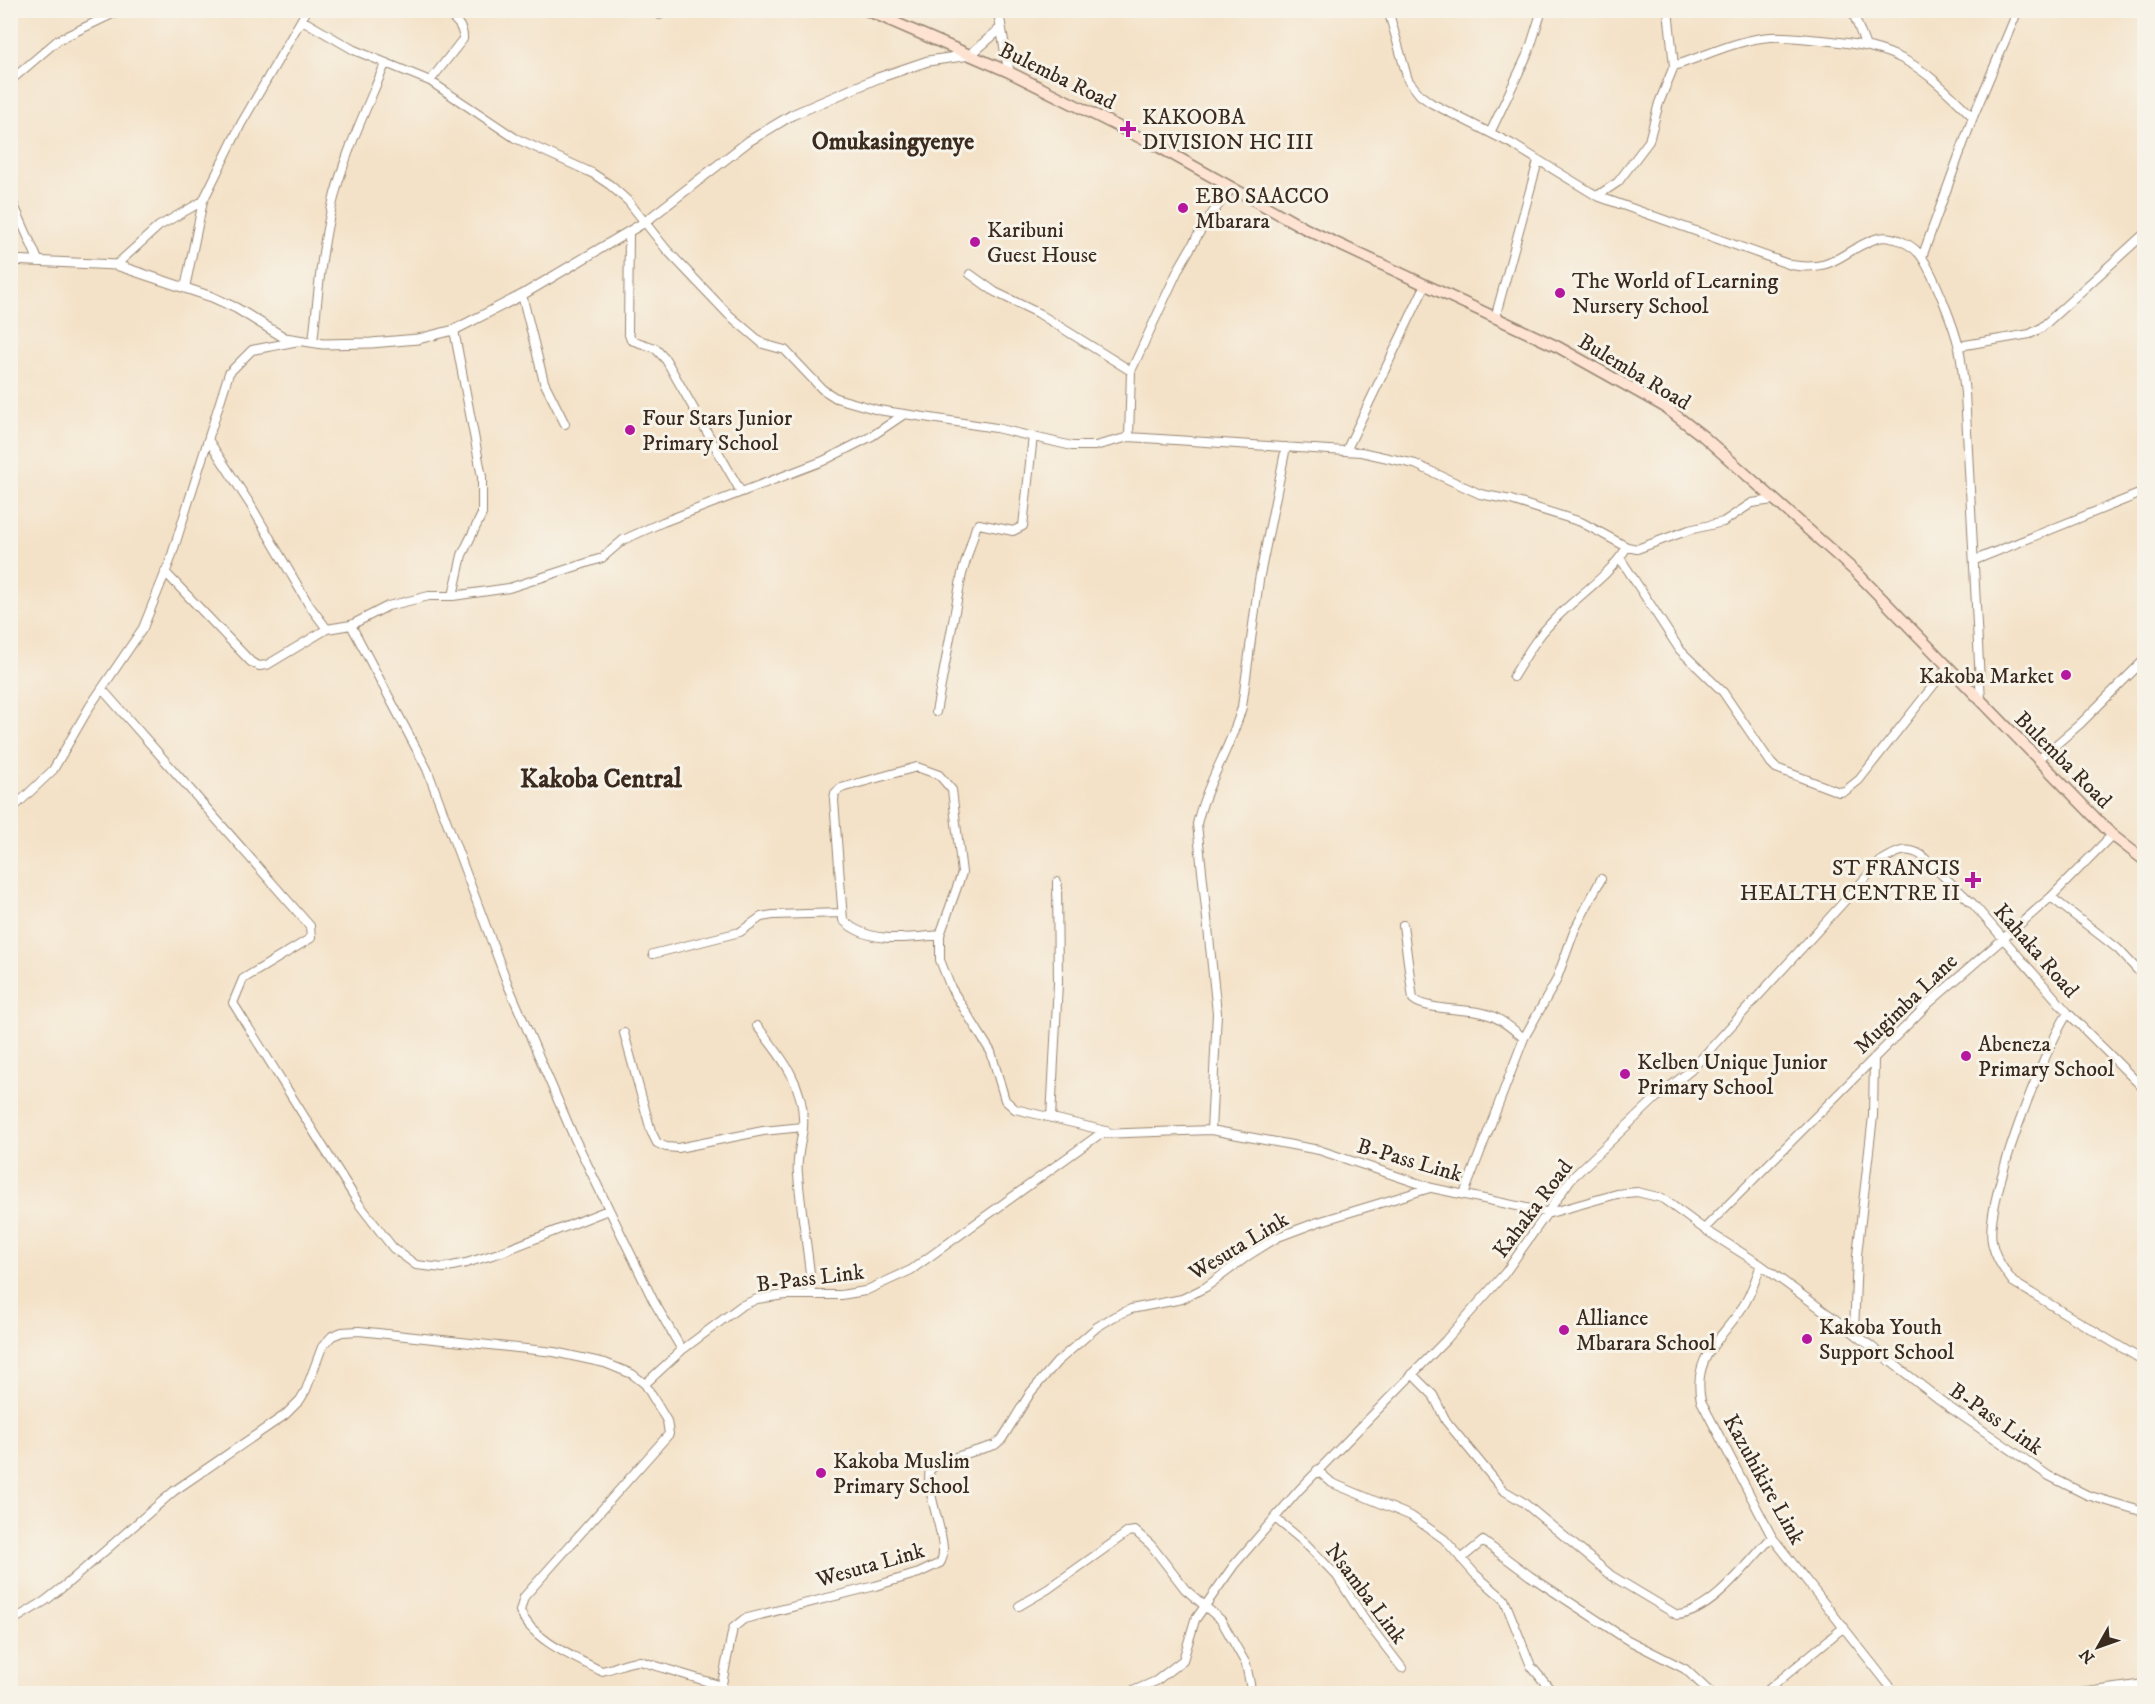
<svg xmlns="http://www.w3.org/2000/svg" width="2155" height="1704" font-family="'IM FELL DW Pica',serif">
	<style>
		.lines { fill: none; stroke-linecap: round; stroke-linejoin: round }
		.minor-casing { stroke: #988673; stroke-width: 10 }
		.tertiary-casing { stroke: #988673; stroke-width: 11 }
		.secondary-casing { stroke: #988673; stroke-width: 13 }
		.minor { stroke: #fff; stroke-width: 8 }
		.tertiary { stroke: #fff; stroke-width: 9 }
		.secondary { stroke: #fee3d2; stroke-width: 10 }
		.poi-dot { fill: #b5179e; stroke: #f7f3e8; stroke-width: 2 }
		.labels { text-anchor: middle; stroke-width: 6; stroke-linejoin: round; paint-order: stroke }
		.street-label { font-size: 22px; fill: #3b2a1e; stroke: #f7f3e8 }
		.poi-label { font-size: 22px; fill: #3b2a1e; stroke: #f7f3e8; text-anchor: start }
		.neighbourhood-label { font-size: 24px; font-weight: bold; fill: #3b2a1e; stroke: #f7f3e8 }
		.quarter-label { font-size: 26px; font-weight: bold; fill: #3b2a1e; stroke: #f7f3e8 }
	</style>
	<rect width="100%" height="100%" fill="#f7f3e8"/>
	<filter id="ink" filterUnits="userSpaceOnUse"><feTurbulence type="fractalNoise" baseFrequency=".0167" numOctaves="2"/><feDisplacementMap in="SourceGraphic" scale="12" xChannelSelector="R" yChannelSelector="G"/><feConvolveMatrix kernelMatrix="1 2 1 2 8 2 1 2 1" color-interpolation-filters="sRGB"/></filter>
	<filter id="wash" filterUnits="userSpaceOnUse"><feTurbulence type="fractalNoise" baseFrequency=".008" numOctaves="4" result="noise"/><feDisplacementMap in="SourceGraphic" scale="24" xChannelSelector="R" yChannelSelector="G"/><feGaussianBlur stdDeviation="1.35" result="paint"/><feColorMatrix in="noise" values="0 0 0 0 0 0 0 0 0 0 0 0 0 0 0 0 0 1.4 0 .05"/><feComposite in="paint" operator="in"/></filter>
	<g filter="url(#wash)">
		<rect width="100%" height="100%" fill="#f4e2c8"/>
	</g>
	<g filter="url(#ink)">
		<g class="lines">
			<g class="minor-casing">
				<path id="minor" d="M 1388,10 L 1408,80 L 1420,95 L 1431,103 L 1512,144 L 1597,196 L 1791,265 C 1835,272 1838,253 1875,239 C 1891,233 1915,245 1923,259 C 1935,278 1954,326 1959,348 C 1962,363 1963,378 1965,393 L 1981,702
					M 1852,10 L 1865,44
					M 660,15 L 666,10
					M 302,20 L 354,50 L 430,81 L 515,138 L 592,173 L 610,185 L 628,201 L 666,249 L 728,314 L 763,344 L 785,350 L 822,389 L 836,398 L 878,410 L 996,428 L 1072,446 L 1095,446 L 1129,437 L 1361,452 L 1415,464 L 1480,494 L 1511,500 L 1581,522 L 1627,547 L 1637,549 L 1689,530 L 1723,522 L 1752,503 L 1773,500
					M 1674,66 C 1705,56 1739,39 1771,37 C 1788,36 1805,39 1822,40 C 1899,47 1919,63 1973,117
					M 10,81 L 58,40 L 121,10
					M 430,81 L 463,39 C 464,25 453,18 443,10
					M 1490,133 L 1529,51 L 1542,10
					M 10,196 L 39,262
					M 1597,196 L 1618,182 L 1649,141 L 1659,103 L 1674,66 L 1668,10
					M 629,232 L 628,332 L 631,340 L 655,348 L 666,360 L 741,492
					M 1922,257 L 1973,117 L 2018,10
					M 116,265 L 159,226 L 203,201
					M 970,274 L 995,292 L 1038,313 L 1131,371
					M 185,288 L 203,201 L 241,124 L 307,10
					M 522,295 L 544,382 L 565,424
					M 1495,318 L 1538,161
					M 313,342 C 318,297 321,250 332,206 C 343,157 366,110 385,64
					M 1959,346 L 2030,334 L 2041,328 L 2144,234
					M 1129,437 L 1131,371 L 1179,268 L 1205,223 L 1232,187
					M 209,441 L 250,504 L 309,605 L 327,629 L 351,625 L 427,769 L 508,985 L 573,1135 L 653,1300 L 682,1350
					M 1346,451 L 1426,284
					M 1620,558 L 1680,650 L 1723,692 L 1771,763 L 1776,768 L 1839,792 L 1845,791 L 1859,780 L 1947,668
					M 1975,560 L 2144,492
					M 165,572 L 251,662 L 259,666 L 267,665 L 327,629
					M 453,596 L 462,555 L 482,514 L 482,477 L 454,330
					M 351,625 L 388,606 L 429,596 L 453,596 L 509,588 L 602,558 L 623,540 L 663,522 L 823,461 L 872,436 L 903,415
					M 1513,677 C 1525,658 1535,639 1551,623 C 1575,597 1608,578 1627,547
					M 102,689 L 310,926 L 311,938 L 243,979 L 233,1003 L 359,1204 L 393,1248 L 416,1265 L 443,1268 L 466,1263 L 499,1253 L 608,1210
					M 936,712 L 962,574 L 976,527 L 979,524 L 1013,531 L 1023,526 L 1033,436
					M 2038,760 L 2080,724 L 2144,660
					M 10,811 L 53,770 L 90,706 L 143,628 L 170,561 L 229,373 L 252,350 L 299,341
					M 2051,897 L 2118,949 L 2144,977
					M 1403,925 L 1413,999 C 1425,1010 1465,1009 1483,1013 C 1500,1017 1511,1028 1524,1038
					M 940,935 C 907,938 869,945 843,920 L 834,800 L 835,793 L 841,788 L 917,767 L 939,775 L 952,790 L 962,873 L 940,935 L 940,960 L 951,988 L 991,1052 L 1005,1100 L 1015,1109 L 1106,1131
					M 653,954 L 740,932 L 761,917 L 773,915 L 842,913
					M 2068,1013 C 2044,1049 1984,1202 1992,1242 C 1995,1258 2004,1270 2013,1282 L 2144,1361
					M 757,1026 C 781,1056 806,1086 803,1128 C 801,1144 796,1159 798,1174 C 801,1214 809,1254 812,1294
					M 624,1033 L 651,1131 L 657,1143 L 666,1147 L 678,1148 L 763,1131 L 803,1127
					M 1051,1118 L 1058,983 L 1057,882
					M 1211,1130 L 1217,1013 L 1197,824 C 1206,783 1231,748 1242,707 L 1259,580 L 1286,447
					M 1464,1194 L 1524,1038 L 1556,981 L 1575,929 L 1601,879
					M 1704,1229 L 1928,1004 L 2051,897 L 2112,835
					M 1761,1265 C 1755,1280 1751,1295 1742,1308 C 1720,1341 1692,1357 1701,1401 L 1772,1537 L 1896,1694
					M 1854,1333 L 1857,1255 L 1873,1116 L 1874,1058
					M 1412,1374 L 1433,1395 L 1446,1421 L 1503,1490 L 1523,1502 L 1612,1576 L 1677,1615 C 1712,1613 1749,1561 1772,1537
					M 645,1384 L 682,1350 L 741,1306 L 757,1299 L 785,1295 L 841,1295 L 865,1291 L 911,1270 L 1100,1134 L 1211,1130 L 1319,1150 L 1432,1188 L 1550,1213 L 1617,1194 L 1637,1192 L 1662,1198 L 1704,1229 L 1761,1265 L 1854,1333 L 1949,1407 L 2049,1476 L 2087,1495 L 2144,1512
					M 1317,1470 L 1332,1483 L 1411,1516 L 1444,1539 L 1475,1574 L 1504,1599 L 1531,1666 L 1554,1694
					M 1275,1518 L 1304,1542 L 1337,1576 L 1366,1621 L 1402,1668
					M 1461,1559 L 1483,1541 L 1530,1576 L 1626,1639 L 1685,1669 L 1712,1694
					M 1019,1606 L 1048,1589 L 1128,1532 L 1135,1531 L 1151,1545 L 1185,1589 L 1221,1620 L 1246,1664 L 1252,1694
					M 10,1622 L 45,1601 L 68,1583 L 174,1491 L 285,1415 L 300,1400 L 306,1390 L 322,1347 L 332,1336 L 342,1332 L 359,1331 L 554,1352 L 605,1363 L 632,1374 L 645,1384 L 667,1421 L 669,1434 L 524,1597 L 520,1611 C 532,1640 574,1657 601,1671 C 615,1669 625,1661 640,1661 L 722,1686
					M 720,1694 L 733,1628 L 744,1619 L 875,1586 L 919,1573 L 940,1563 C 952,1546 924,1494 930,1470 L 939,1462 L 995,1445 L 1002,1439 L 1031,1392 L 1057,1362 L 1097,1327 L 1115,1316 L 1131,1309 L 1182,1299 L 1206,1287 L 1249,1255 L 1278,1237 L 1318,1222 L 1430,1188
					M 1126,1694 L 1156,1681 L 1183,1660 L 1195,1620 L 1234,1565 L 1299,1490 L 1445,1341 L 1505,1273 L 1571,1179 L 1657,1097 L 1691,1070 L 1881,861 C 1896,852 1905,846 1921,855 L 1973,904 L 2068,1013 L 2144,1089
					M 1763,1694 L 1844,1627
					M 2074,1694 L 2144,1684"/>
			</g>
			<g class="tertiary-casing">
				<path id="tertiary" d="M 998,10 L 1009,72
					M 10,260 L 116,265 L 212,297 L 236,308 L 285,338 L 323,344 L 371,343 L 418,339 L 454,330 L 522,295 L 645,222 L 749,141 L 792,115 L 878,78 L 928,61 L 970,55 L 1000,29"/>
			</g>
			<g class="secondary-casing">
				<path id="secondary" d="M 866,10 L 1009,72 L 1159,147 L 1306,229 L 1558,347 L 1665,407 L 1704,437 L 1857,573 L 2112,835 L 2144,860"/>
			</g>
			<use href="#minor" class="minor"/>
			<use href="#tertiary" class="tertiary"/>
			<use href="#secondary" class="secondary"/>
		</g>
	</g>
	<g class="poi-dot">
		<path d="M1125 120h6v6h6v6h-6v6h-6v-6h-6v-6h6z"/>
		<circle cx="1183" cy="208" r="6"/>
		<circle cx="975" cy="242" r="6"/>
		<circle cx="1560" cy="293" r="6"/>
		<circle cx="630" cy="430" r="6"/>
		<circle cx="2066" cy="675" r="6"/>
		<path d="M1970 871h6v6h6v6h-6v6h-6v-6h-6v-6h6z"/>
		<circle cx="1966" cy="1056" r="6"/>
		<circle cx="1625" cy="1074" r="6"/>
		<circle cx="1564" cy="1330" r="6"/>
		<circle cx="1807" cy="1339" r="6"/>
		<circle cx="821" cy="1473" r="6"/>
	</g>
	<g class="labels">
		<g class="street-label">
			<text transform="translate(1058 75) rotate(26)" y="8">Bulemba Road</text>
			<text transform="translate(1635 371) rotate(31)" y="8">Bulemba Road</text>
			<text transform="translate(2064 759) rotate(45)" y="8">Bulemba Road</text>
			<text transform="translate(2037 950) rotate(49)" y="8">Kahaka Road</text>
			<text transform="translate(1905 1003) rotate(-44)" y="8">Mugimba Lane</text>
			<text transform="translate(1410 1159) rotate(16)" y="8">B-Pass Link</text>
			<text transform="translate(1532 1208) rotate(-53)" y="8">Kahaka Road</text>
			<text transform="translate(1238 1245) rotate(-31)" y="8">Wesuta Link</text>
			<text transform="translate(810 1277) rotate(-7)" y="8">B-Pass Link</text>
			<text transform="translate(1997 1418) rotate(35)" y="8">B-Pass Link</text>
			<text transform="translate(1765 1479) rotate(61)" y="8">Kazuhikire Link</text>
			<text transform="translate(870 1564) rotate(-16)" y="8">Wesuta Link</text>
			<text transform="translate(1367 1593) rotate(53)" y="8">Nsamba Link</text>
		</g>
		<g class="poi-label">
			<text x="1142" y="124">KAKOOBA<tspan x="1142" dy="25">DIVISION HC III</tspan></text>
			<text x="1195" y="203">EBO SAACCO<tspan x="1195" dy="25">Mbarara</tspan></text>
			<text x="987" y="237">Karibuni<tspan x="987" dy="25">Guest House</tspan></text>
			<text x="1572" y="288">The World of Learning<tspan x="1572" dy="25">Nursery School</tspan></text>
			<text x="642" y="425">Four Stars Junior<tspan x="642" dy="25">Primary School</tspan></text>
			<text x="2054" y="683" text-anchor="end">Kakoba Market</text>
			<text x="1960" y="875" text-anchor="end">ST FRANCIS<tspan x="1960" dy="25">HEALTH CENTRE II</tspan></text>
			<text x="1978" y="1051">Abeneza<tspan x="1978" dy="25">Primary School</tspan></text>
			<text x="1637" y="1069">Kelben Unique Junior<tspan x="1637" dy="25">Primary School</tspan></text>
			<text x="1576" y="1325">Alliance<tspan x="1576" dy="25">Mbarara School</tspan></text>
			<text x="1819" y="1334">Kakoba Youth<tspan x="1819" dy="25">Support School</tspan></text>
			<text x="833" y="1468">Kakoba Muslim<tspan x="833" dy="25">Primary School</tspan></text>
		</g>
		<g class="neighbourhood-label">
			<text x="893" y="149">Omukasingyenye</text>
		</g>
		<g class="quarter-label">
			<text x="601" y="787">Kakoba Central</text>
		</g>
	</g>
	<rect width="2155" height="1704" fill="none" stroke="#f7f3e8" stroke-width="36"/>
	<g transform="translate(2098 1647) rotate(230)" stroke="#f7f3e8" stroke-width="4.5" paint-order="stroke">
	<path d="M0-4.5L10 22L0 15L-10 22Z" fill="#3b2a1e"/>
	<text y="-9" font-size="16" font-weight="bold" text-anchor="middle" fill="#3b2a1e">N</text>
	</g>
</svg>
